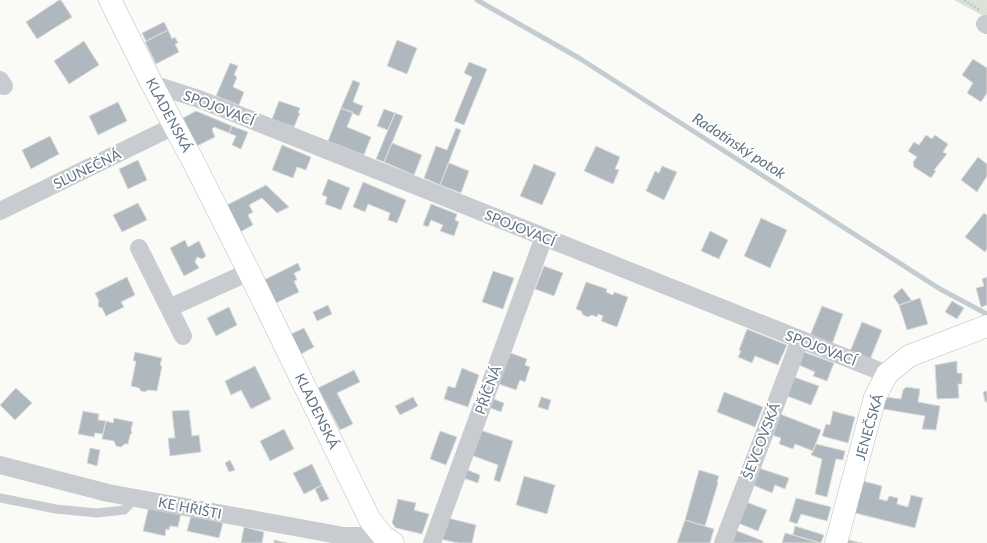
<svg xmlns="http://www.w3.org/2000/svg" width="987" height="543" font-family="Lato,sans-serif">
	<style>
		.green { fill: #dbe2d8 }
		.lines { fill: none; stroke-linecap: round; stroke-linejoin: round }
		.stream { stroke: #c2ccd1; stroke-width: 5 }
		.building { fill: #b0b8bf; stroke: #dcdcd9 }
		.secondary-casing { stroke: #b9bfc4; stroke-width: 23 }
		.path { stroke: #c1c4c6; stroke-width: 2.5; stroke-dasharray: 2 2; stroke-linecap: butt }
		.lane { stroke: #c8ccd0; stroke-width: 9 }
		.street { stroke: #c8ccd0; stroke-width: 18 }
		.secondary { stroke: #fff; stroke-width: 22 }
		.labels { text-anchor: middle; stroke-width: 4; stroke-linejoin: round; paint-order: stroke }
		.street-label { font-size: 14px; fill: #627485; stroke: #fff }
		.water-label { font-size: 15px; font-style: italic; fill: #5d747e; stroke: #fff }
	</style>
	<rect width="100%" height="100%" fill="#fafaf7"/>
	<path class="green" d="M 954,0 L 987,0 L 987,18 Z"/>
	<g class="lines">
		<path class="stream" d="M 477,0 L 579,58 L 940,289 L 987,314"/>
	</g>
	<path class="building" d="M 59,0 L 61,0 L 72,17 L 37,39 L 26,22 Z
		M 164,22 L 168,30 L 146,41 L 142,33 Z
		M 168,30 L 172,39 L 175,37 L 178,43 L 175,44 L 179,52 L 156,64 L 145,42 Z
		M 397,40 L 417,48 L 407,74 L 387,66 Z
		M 84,41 L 99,65 L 69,84 L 54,61 Z
		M 973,59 L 987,68 L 987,93 L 981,102 L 967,93 L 973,83 L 962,75 Z
		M 469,62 L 487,69 L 464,125 L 454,121 L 472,77 L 464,73 Z
		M 230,63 L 238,66 L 234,75 L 237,77 L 233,87 L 244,92 L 239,105 L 216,96 Z
		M 353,80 L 360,83 L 353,102 L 363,106 L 359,116 L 341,108 Z
		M 279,101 L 300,108 L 298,113 L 300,113 L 294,127 L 272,119 Z
		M 118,102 L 127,121 L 98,135 L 89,116 Z
		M 341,108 L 353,112 L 347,127 L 371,137 L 364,155 L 328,141 Z
		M 384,109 L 395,113 L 388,130 L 377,126 Z
		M 196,111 L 232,126 L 229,133 L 214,127 L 212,129 L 215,137 L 197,146 L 183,118 Z
		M 395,113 L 403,116 L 384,162 L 376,159 Z
		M 232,126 L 248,132 L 241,149 L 232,145 L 236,136 L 229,133 Z
		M 456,128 L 461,130 L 440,185 L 424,178 L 436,146 L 447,150 Z
		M 926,135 L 932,139 L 935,135 L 948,144 L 943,152 L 947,154 L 934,170 L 936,171 L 931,178 L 914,167 L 913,162 L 917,157 L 908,151 L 914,142 L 919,145 Z
		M 50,136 L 59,154 L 31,169 L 22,150 Z
		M 392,143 L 422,155 L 414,175 L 384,162 Z
		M 282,145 L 311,157 L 306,170 L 297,167 L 293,178 L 272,170 Z
		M 596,146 L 620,157 L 615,169 L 619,170 L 613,184 L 584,171 Z
		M 978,157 L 987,164 L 987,176 L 977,192 L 961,180 Z
		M 138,160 L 147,180 L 128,189 L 119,169 Z
		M 449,163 L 469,171 L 461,193 L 440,185 Z
		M 534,164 L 556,173 L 542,205 L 520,196 Z
		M 662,166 L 677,172 L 664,200 L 646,191 L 655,171 L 659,173 Z
		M 328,179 L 350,188 L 341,210 L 325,204 L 327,197 L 322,195 Z
		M 363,182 L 406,200 L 397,223 L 388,220 L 390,213 L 368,204 L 365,212 L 353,207 Z
		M 266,185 L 289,207 L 277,213 L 262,198 L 249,205 L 253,212 L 248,215 L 253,225 L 240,232 L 227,205 Z
		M 138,203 L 147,220 L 122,232 L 113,215 Z
		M 431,204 L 457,214 L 455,220 L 459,222 L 454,236 L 440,231 L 443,225 L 431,220 L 428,227 L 423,225 Z
		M 984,213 L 987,215 L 987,249 L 985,252 L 965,237 Z
		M 761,218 L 787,230 L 770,268 L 744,256 Z
		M 710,231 L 728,240 L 719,259 L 701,251 Z
		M 185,240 L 188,247 L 199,241 L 206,256 L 202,259 L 197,257 L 195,262 L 199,268 L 184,276 L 170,248 Z
		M 298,263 L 301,270 L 294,273 L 297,280 L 294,281 L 299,292 L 276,303 L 264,280 Z
		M 544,266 L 563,273 L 554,296 L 535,289 Z
		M 493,271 L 514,278 L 503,309 L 482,302 Z
		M 127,277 L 135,295 L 121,302 L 124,307 L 106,316 L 102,308 L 99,307 L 98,304 L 99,301 L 95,293 Z
		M 987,277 L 987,305 L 981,307 L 976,288 L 984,286 L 982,279 Z
		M 586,282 L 607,289 L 606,292 L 613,295 L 614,292 L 628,297 L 617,327 L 601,321 L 603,316 L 598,314 L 597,317 L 592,315 L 588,317 L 583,315 L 581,311 L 576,309 Z
		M 902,288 L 912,301 L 899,305 L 893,296 Z
		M 920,298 L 928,324 L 907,330 L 899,305 Z
		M 952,301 L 964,308 L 957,319 L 945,312 Z
		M 328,305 L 332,314 L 317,321 L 313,312 Z
		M 822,306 L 843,314 L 831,347 L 809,338 Z
		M 229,307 L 237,325 L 216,336 L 207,318 Z
		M 862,322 L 882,330 L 869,362 L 849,354 Z
		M 304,328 L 314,347 L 301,354 L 291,334 Z
		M 747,329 L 787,345 L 778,365 L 755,356 L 752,363 L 738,357 L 741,351 L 739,350 Z
		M 135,352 L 162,358 L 160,365 L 162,366 L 157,391 L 148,390 L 145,392 L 141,391 L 139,388 L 131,386 L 136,361 L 133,361 Z
		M 508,352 L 527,359 L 525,365 L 530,367 L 525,382 L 520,380 L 516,390 L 496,383 Z
		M 804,352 L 834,363 L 827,381 L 813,376 L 815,372 L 799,365 Z
		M 957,361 L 957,373 L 962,373 L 962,384 L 958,384 L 959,398 L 937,399 L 935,365 Z
		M 255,366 L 271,399 L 251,409 L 241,390 L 231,395 L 225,381 Z
		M 462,368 L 479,375 L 468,407 L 444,399 L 448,386 L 455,388 Z
		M 354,370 L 360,382 L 337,393 L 353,424 L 340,430 L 318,388 Z
		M 794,377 L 819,386 L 811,405 L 787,396 Z
		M 906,387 L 920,389 L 918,402 L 940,406 L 936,430 L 922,429 L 925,416 L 883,409 L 886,397 L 901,399 L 903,390 Z
		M 16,388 L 32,403 L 15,420 L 0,405 Z
		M 987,391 L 987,402 L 985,402 L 983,392 Z
		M 724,392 L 763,407 L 755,427 L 717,412 Z
		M 413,397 L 418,406 L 400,415 L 395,406 Z
		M 541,397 L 551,400 L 548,410 L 538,407 Z
		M 491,398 L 504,403 L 501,412 L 488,407 Z
		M 189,410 L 192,436 L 199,435 L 201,452 L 170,456 L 168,438 L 175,438 L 172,411 Z
		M 83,411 L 99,414 L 98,420 L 106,421 L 103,434 L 95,433 L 94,437 L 78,434 Z
		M 833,411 L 855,417 L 848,443 L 822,436 L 826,424 L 830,425 Z
		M 780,414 L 821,430 L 813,451 L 795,444 L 793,449 L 779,444 L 781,438 L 772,435 Z
		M 114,418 L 133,422 L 131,429 L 132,433 L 130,435 L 128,444 L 125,444 L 121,447 L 116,446 L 114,441 L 102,439 L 106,421 L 113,423 Z
		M 284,429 L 294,449 L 270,461 L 260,441 Z
		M 480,430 L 513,441 L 500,482 L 494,480 L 498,465 L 471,455 Z
		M 440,431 L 457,437 L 446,465 L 430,459 Z
		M 816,444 L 845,451 L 843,460 L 836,459 L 827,497 L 815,494 L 822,459 L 811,455 Z
		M 90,448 L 100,450 L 97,466 L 87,463 Z
		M 230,460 L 235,470 L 229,472 L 225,463 Z
		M 312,464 L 322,485 L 304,494 L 293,473 Z
		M 759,468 L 789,478 L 785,489 L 775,485 L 772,493 L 753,485 Z
		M 465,469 L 480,475 L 478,483 L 463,478 Z
		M 699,470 L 719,476 L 717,482 L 718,483 L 705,526 L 685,520 Z
		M 524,476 L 555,485 L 547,514 L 516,505 Z
		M 863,481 L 882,486 L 879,499 L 887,501 L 889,496 L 898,498 L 897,504 L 908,507 L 911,495 L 923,498 L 915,528 L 855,513 Z
		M 322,485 L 329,499 L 321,502 L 315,489 Z
		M 796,498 L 831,507 L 827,521 L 801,514 L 797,524 L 789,521 Z
		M 398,499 L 416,503 L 414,510 L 429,514 L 422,534 L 396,528 L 392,523 Z
		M 746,502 L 767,510 L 758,531 L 738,523 Z
		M 149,506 L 181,513 L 178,527 L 170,526 L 169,530 L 166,529 L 165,536 L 143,531 Z
		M 191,516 L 223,523 L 219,538 L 187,531 Z
		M 448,518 L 476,525 L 472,543 L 458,543 L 440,539 Z
		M 685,520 L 714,529 L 710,543 L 677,543 Z
		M 795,526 L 824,535 L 821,543 L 793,535 Z
		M 244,527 L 264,532 L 262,543 L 241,543 Z
		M 735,530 L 763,541 L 763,543 L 730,543 Z
		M 785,533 L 793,535 L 820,543 L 782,543 Z
		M 274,540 L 287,543 L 274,543 Z
		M 848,540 L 862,543 L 847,543 Z"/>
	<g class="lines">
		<g class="secondary-casing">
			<path id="secondary" d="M 110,0 L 152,84 L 194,163 L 249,272 L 370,520 L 383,536 L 393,543
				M 836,543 L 875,397 L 887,374 L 909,356 L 987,326"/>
		</g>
		<path class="path" d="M 964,0 L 979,10"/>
		<path class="lane" d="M 0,498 L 56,509 L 97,513 L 124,510 L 136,498"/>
		<path class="street" d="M 985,24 L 987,25
			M 0,80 L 4,86
			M 152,84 L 199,99 L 887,374
			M 0,211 L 174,126
			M 139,248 L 183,336
			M 169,308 L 249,272
			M 0,465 L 108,493 L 344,536 L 383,536 L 380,543
			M 432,543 L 544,237
			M 723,543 L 800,340"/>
		<use href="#secondary" class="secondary"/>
	</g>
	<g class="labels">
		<g class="street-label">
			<text transform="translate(219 108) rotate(21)" y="5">SPOJOVACÍ</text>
			<text transform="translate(169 115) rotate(62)" y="5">KLADENSKÁ</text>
			<text transform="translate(87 169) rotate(-26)" y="5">SLUNEČNÁ</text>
			<text transform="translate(520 228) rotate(22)" y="5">SPOJOVACÍ</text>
			<text transform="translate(821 348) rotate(21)" y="5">SPOJOVACÍ</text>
			<text transform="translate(488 390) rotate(-70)" y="5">PŘÍČNÁ</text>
			<text transform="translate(317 411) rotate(64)" y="5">KLADENSKÁ</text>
			<text transform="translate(869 427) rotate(-74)" y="5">JENEČSKÁ</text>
			<text transform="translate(761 441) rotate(-69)" y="5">ŠEVCOVSKÁ</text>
			<text transform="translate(190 508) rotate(11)" y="5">KE HŘIŠTI</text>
		</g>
		<g class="water-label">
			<text transform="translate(739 146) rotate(33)" y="5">Radotínský potok</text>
		</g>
	</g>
</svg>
